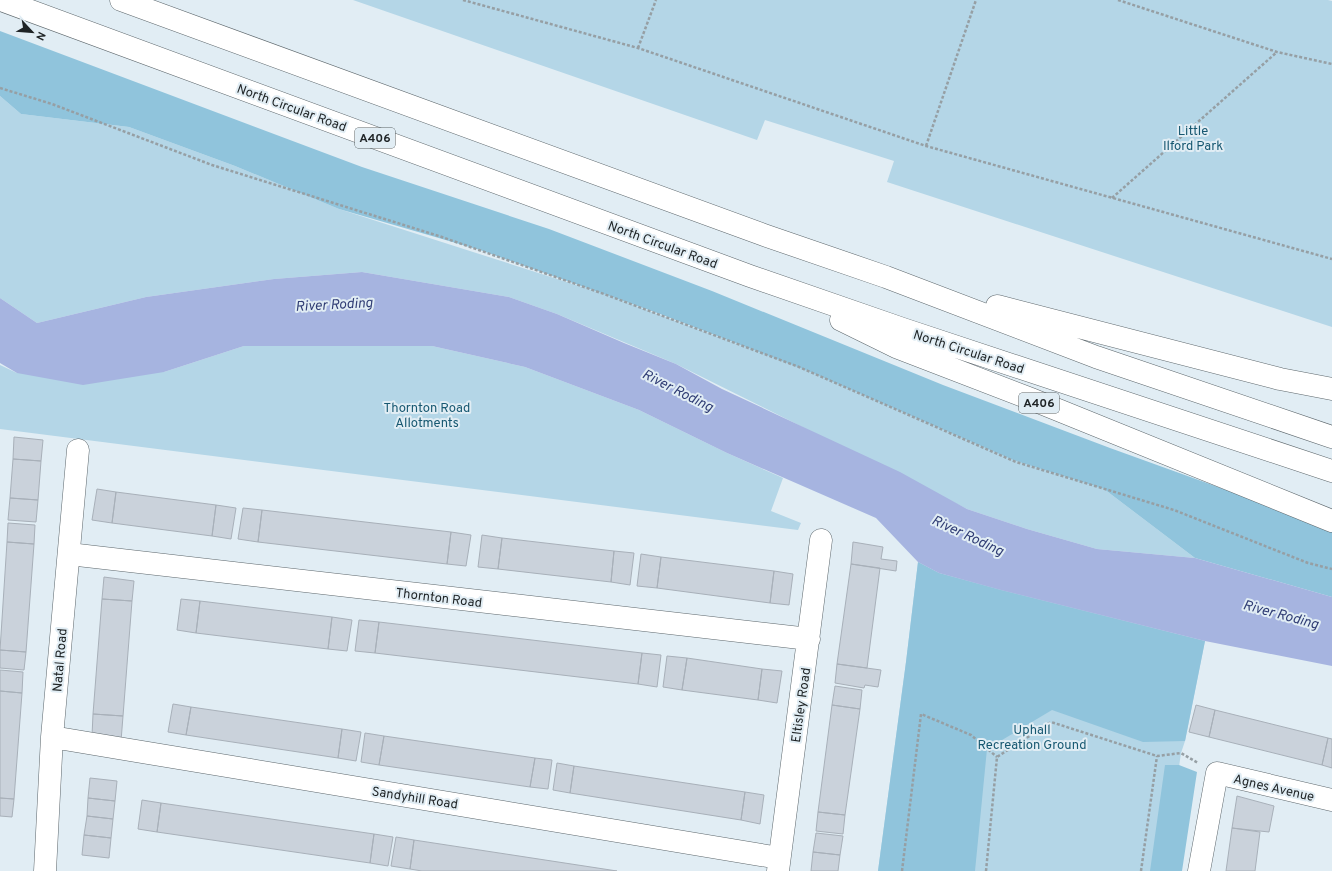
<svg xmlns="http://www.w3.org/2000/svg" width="1332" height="871" font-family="Overpass,sans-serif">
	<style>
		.green { fill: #b4d6e7 }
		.forest { fill: #90c4dc }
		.water { fill: #a6b4e0 }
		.building { fill: #cad2db; stroke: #a8b0b9 }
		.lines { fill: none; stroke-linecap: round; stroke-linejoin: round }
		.minor-casing { stroke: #5d676c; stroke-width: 23 }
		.highway-casing { stroke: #5d676c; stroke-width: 23 }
		.path { stroke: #969fa4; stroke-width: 2.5; stroke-dasharray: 3 2; stroke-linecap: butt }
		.minor { stroke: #fff; stroke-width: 22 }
		.highway { stroke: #fff; stroke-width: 22 }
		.labels { text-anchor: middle; stroke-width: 4; stroke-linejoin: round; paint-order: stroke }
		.shield { fill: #e1edf4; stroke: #586063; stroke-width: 1 }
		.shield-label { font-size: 12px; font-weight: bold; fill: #1e2325 }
		.street-label { font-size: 13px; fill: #1e2325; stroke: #e1edf4 }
		.park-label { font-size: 13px; fill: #175871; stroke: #e1edf4 }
		.water-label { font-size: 14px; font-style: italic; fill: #313e75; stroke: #e1edf4 }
	</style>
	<rect width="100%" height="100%" fill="#e1edf4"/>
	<path class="green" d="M 353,0 L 1328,0 L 1332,1 L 1332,327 L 887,182 L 894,161 L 765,120 L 757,140 Z
		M 0,96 L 21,114 L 129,127 L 235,166 L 339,209 L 604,294 L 799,367 L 1013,460 L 1104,489 L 1195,558 L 1097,549 L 1027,529 L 967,509 L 676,364 L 557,314 L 509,297 L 362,272 L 274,279 L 146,297 L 37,323 L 0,298 Z
		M 244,346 L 432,346 L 525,367 L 639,410 L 727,453 L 783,478 L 771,511 L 801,523 L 798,530 L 0,429 L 0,365 L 17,373 L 164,372 Z
		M 918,562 L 939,573 L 1205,641 L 1185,741 L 1181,753 L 1164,871 L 878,871 L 906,662 Z"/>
	<path class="forest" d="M 0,31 L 362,167 L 549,229 L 712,291 L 943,385 L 1110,448 L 1332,528 L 1332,597 L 1195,558 L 1104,489 L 1013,460 L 808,371 L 660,314 L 480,250 L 339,209 L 235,166 L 129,127 L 21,114 L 0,96 Z
		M 918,562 L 939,573 L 1001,590 L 1205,641 L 1185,741 L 1143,742 L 1052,710 L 987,749 L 975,871 L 878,871 L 906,662 Z
		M 1165,765 L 1179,765 L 1197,772 L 1182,871 L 1150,871 Z"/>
	<path class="water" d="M 362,272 L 509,297 L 557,314 L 624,343 L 676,364 L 722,389 L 900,472 L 967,509 L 1027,529 L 1097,549 L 1195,558 L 1332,597 L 1332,666 L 1205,641 L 1001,590 L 939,573 L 918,562 L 876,518 L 727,453 L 639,410 L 525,367 L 432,346 L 244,346 L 164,372 L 83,385 L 17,373 L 0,363 L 0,298 L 37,323 L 146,297 L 274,279 Z"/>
	<path class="building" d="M 14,437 L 43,440 L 41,461 L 13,459 Z
		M 13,459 L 41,461 L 38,500 L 10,498 Z
		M 97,489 L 116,492 L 112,523 L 92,520 Z
		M 116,492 L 216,505 L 212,536 L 112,523 Z
		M 10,498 L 38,500 L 36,522 L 8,520 Z
		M 216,505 L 236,508 L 231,539 L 212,536 Z
		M 243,508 L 262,510 L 258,542 L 238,539 Z
		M 262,510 L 451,532 L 447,564 L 258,542 Z
		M 8,523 L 35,525 L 34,544 L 7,542 Z
		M 451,532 L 471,535 L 466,566 L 447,564 Z
		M 482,535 L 502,538 L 498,569 L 478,567 Z
		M 502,538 L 614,551 L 611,582 L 498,569 Z
		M 7,542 L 34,544 L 26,652 L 0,650 Z
		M 853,542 L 883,547 L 881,559 L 897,561 L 896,571 L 851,564 Z
		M 614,551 L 634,553 L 630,585 L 611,582 Z
		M 641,554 L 661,557 L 657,588 L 637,586 Z
		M 661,557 L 774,571 L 770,603 L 657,588 Z
		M 851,564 L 880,568 L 867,668 L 837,664 Z
		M 774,571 L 793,574 L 789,605 L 770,603 Z
		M 104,577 L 134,581 L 132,601 L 102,599 Z
		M 102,599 L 132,601 L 123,716 L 93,714 Z
		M 181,599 L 200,601 L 196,633 L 177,630 Z
		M 200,601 L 332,617 L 328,649 L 196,633 Z
		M 332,617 L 352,620 L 347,651 L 328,649 Z
		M 359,620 L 379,622 L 375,653 L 355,651 Z
		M 379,622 L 642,653 L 638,684 L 375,653 Z
		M 0,650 L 26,652 L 24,670 L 0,668 Z
		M 642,653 L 661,655 L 657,687 L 638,684 Z
		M 667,656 L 687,658 L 682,690 L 663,687 Z
		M 687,658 L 762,669 L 758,700 L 682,690 Z
		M 837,664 L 881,670 L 878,687 L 865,685 L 864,688 L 835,683 Z
		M 762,669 L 782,671 L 777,703 L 758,700 Z
		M 0,670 L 23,672 L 22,693 L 0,691 Z
		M 835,686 L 862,690 L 860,709 L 832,705 Z
		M 0,691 L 22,693 L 14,799 L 0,798 Z
		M 173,704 L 191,707 L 186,735 L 168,732 Z
		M 832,705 L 860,709 L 845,815 L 818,812 Z
		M 1196,705 L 1215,710 L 1209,737 L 1189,732 Z
		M 191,707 L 342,729 L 338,758 L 186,735 Z
		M 1215,710 L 1328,738 L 1322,765 L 1209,737 Z
		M 93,714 L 123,716 L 121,741 L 92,736 Z
		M 342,729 L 361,732 L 356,761 L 338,758 Z
		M 365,733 L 384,736 L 379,765 L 361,762 Z
		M 384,736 L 535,758 L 530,787 L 379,765 Z
		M 1328,738 L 1332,739 L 1332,768 L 1322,765 Z
		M 535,758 L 552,760 L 548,789 L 530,787 Z
		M 557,763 L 574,766 L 570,793 L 553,790 Z
		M 574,766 L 745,792 L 741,820 L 570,793 Z
		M 90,778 L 117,781 L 115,801 L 88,798 Z
		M 745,792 L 764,795 L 760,824 L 741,820 Z
		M 1237,796 L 1274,806 L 1269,832 L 1232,828 Z
		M 0,798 L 14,799 L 12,817 L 0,816 Z
		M 88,798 L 115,801 L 113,819 L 87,816 Z
		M 142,800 L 161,803 L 157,832 L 138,829 Z
		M 161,803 L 374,834 L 370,863 L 157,832 Z
		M 818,812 L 845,815 L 843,834 L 816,831 Z
		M 87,816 L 113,819 L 111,838 L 84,835 Z
		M 1232,828 L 1260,832 L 1255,871 L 1226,871 Z
		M 816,833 L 843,836 L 840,855 L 813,852 Z
		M 374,834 L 393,837 L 388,866 L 370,863 Z
		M 84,835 L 111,838 L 109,858 L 82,855 Z
		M 396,837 L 414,840 L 410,869 L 391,866 Z
		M 414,840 L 617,871 L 422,871 L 410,869 Z
		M 813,852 L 840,855 L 838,871 L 811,871 Z"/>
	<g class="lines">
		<g class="minor-casing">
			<path id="minor" d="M 69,554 L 809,639
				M 52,737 L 779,858
				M 45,871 L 52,737 L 78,450
				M 778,871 L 821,540
				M 1199,871 L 1217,773 L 1332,800"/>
		</g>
		<g class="highway-casing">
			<path id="highway" d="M 1,0 L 750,276 L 903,329 L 1332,471
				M 121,0 L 764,235 L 886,277 L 1096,357 L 1332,437
				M 997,306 L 1280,379 L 1332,389
				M 841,320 L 896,347 L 1031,399 L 1332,521"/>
		</g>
		<path class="path" d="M 463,0 L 638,48 L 926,146 L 1332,259
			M 1118,0 L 1277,52 L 1332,64
			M 638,48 L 656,0
			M 0,88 L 52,104 L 212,165 L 439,236 L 604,294 L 799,367 L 1016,462 L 1174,510 L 1308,563 L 1332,569
			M 926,146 L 976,0
			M 1112,198 L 1277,52
			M 902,871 L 921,714 L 971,735 L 997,757
			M 986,871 L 997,757 L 1051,722 L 1157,756 L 1181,753 L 1198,763
			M 1141,871 L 1157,756"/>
		<use href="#minor" class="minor"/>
		<use href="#highway" class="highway"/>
	</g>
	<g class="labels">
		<g class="shield">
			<rect x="355" y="128" width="40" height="20" rx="3"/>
			<rect x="1019" y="393" width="40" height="20" rx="3"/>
		</g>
		<g class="shield-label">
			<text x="375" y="142">A406</text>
			<text x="1039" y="407">A406</text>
		</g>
		<g class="street-label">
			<text transform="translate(292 107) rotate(20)" y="5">North Circular Road</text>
			<text transform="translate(663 244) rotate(20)" y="5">North Circular Road</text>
			<text transform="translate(969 351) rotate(18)" y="5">North Circular Road</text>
			<text transform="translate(439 597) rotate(7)" y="5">Thornton Road</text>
			<text transform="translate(59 660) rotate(-85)" y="5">Natal Road</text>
			<text transform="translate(800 705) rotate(-82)" y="5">Eltisley Road</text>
			<text transform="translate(1274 787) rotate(13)" y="5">Agnes Avenue</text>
			<text transform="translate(415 797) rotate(9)" y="5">Sandyhill Road</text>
		</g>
		<g class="park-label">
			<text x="1193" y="135">Little<tspan x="1193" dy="15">Ilford Park</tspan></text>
			<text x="427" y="412">Thornton Road<tspan x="427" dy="15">Allotments</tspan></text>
			<text x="1032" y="734">Uphall<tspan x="1032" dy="15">Recreation Ground</tspan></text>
		</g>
		<g class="water-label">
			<text transform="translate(334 304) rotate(-3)" y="5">River Roding</text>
			<text transform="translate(678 390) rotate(27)" y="5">River Roding</text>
			<text transform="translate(968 535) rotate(25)" y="5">River Roding</text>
			<text transform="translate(1281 614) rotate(15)" y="5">River Roding</text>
		</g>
	</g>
	<g transform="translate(32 32) rotate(116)" stroke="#e1edf4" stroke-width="3" paint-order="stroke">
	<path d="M0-3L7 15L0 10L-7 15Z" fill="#1e2325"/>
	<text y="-6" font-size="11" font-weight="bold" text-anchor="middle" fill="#1e2325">N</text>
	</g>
</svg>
